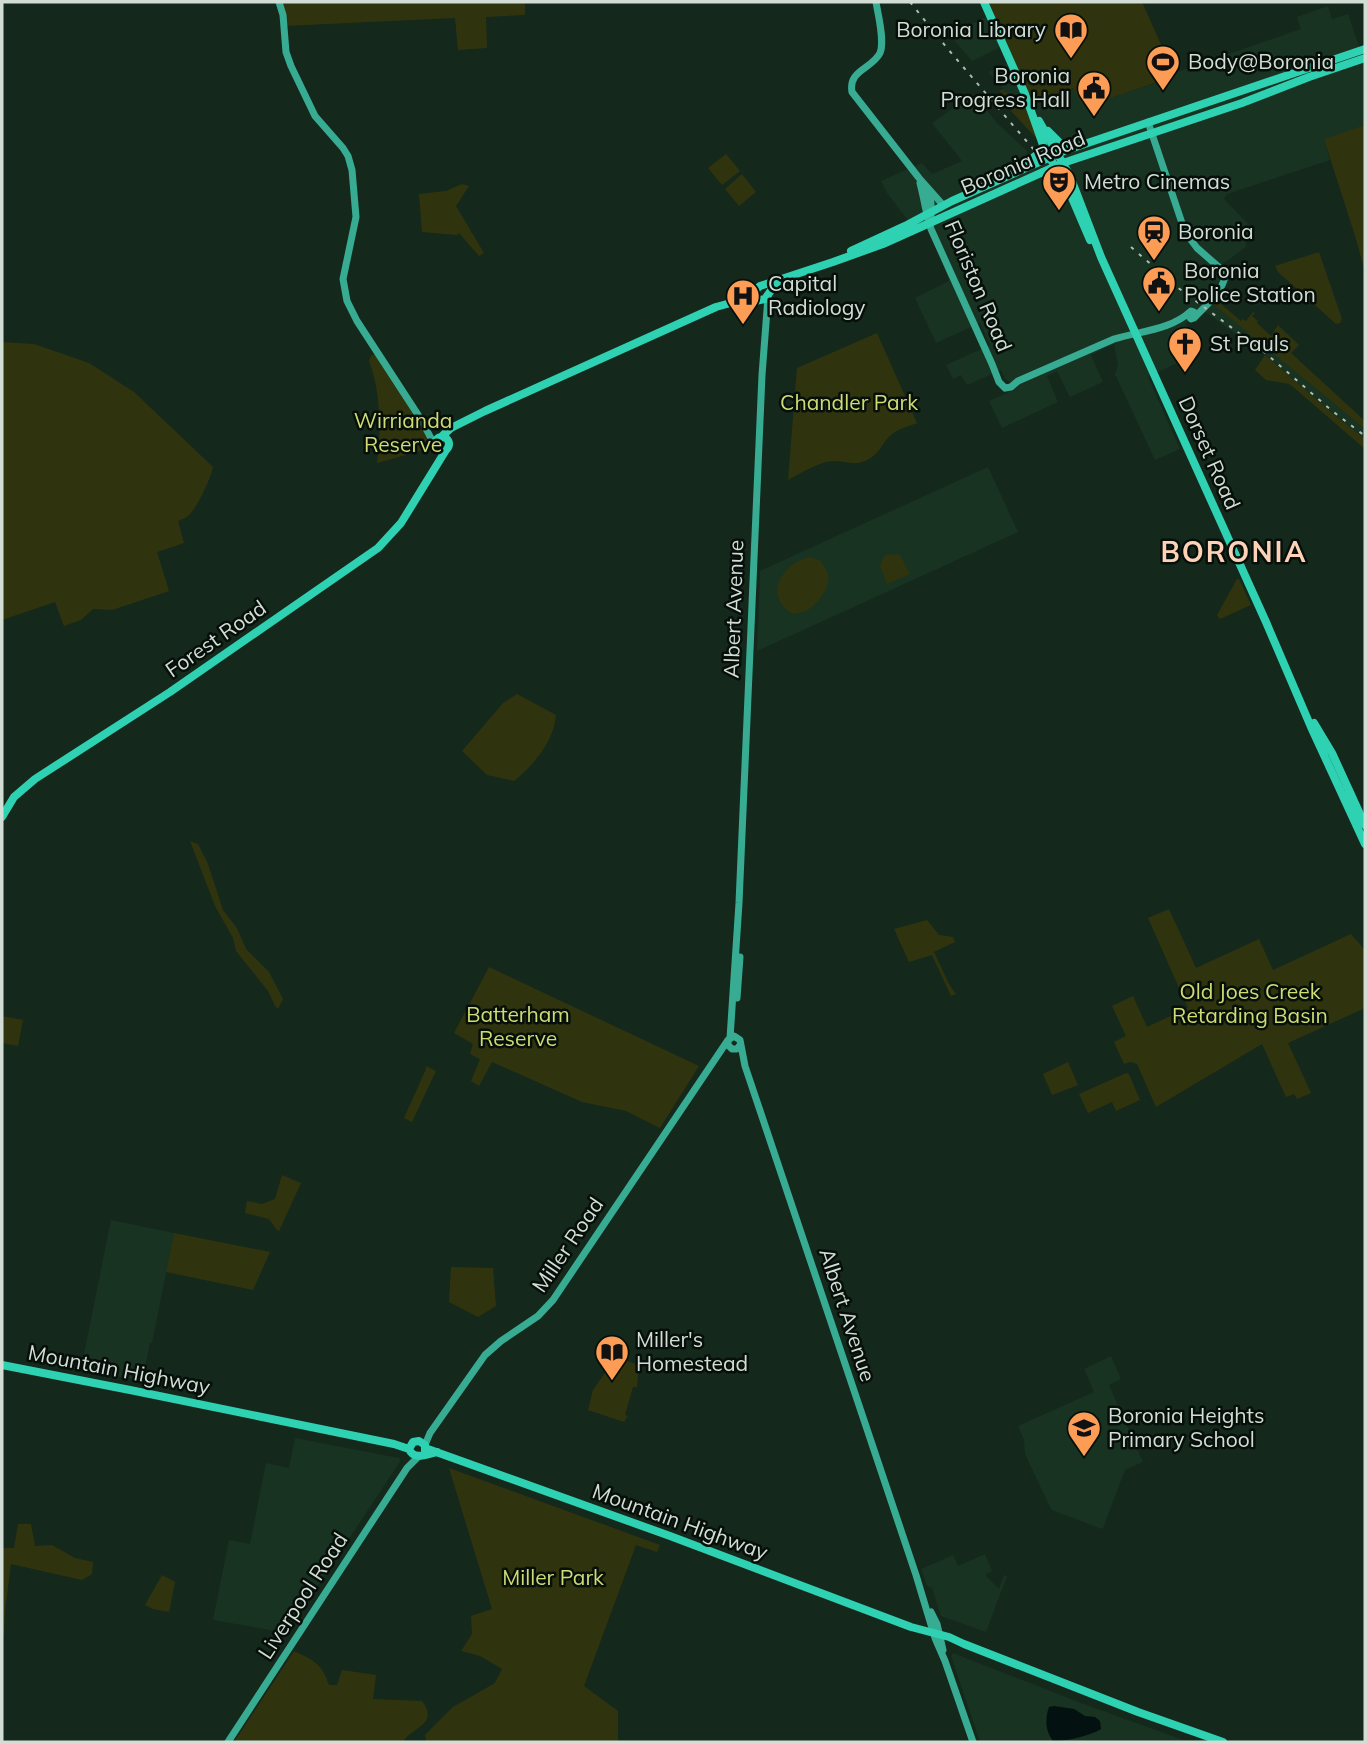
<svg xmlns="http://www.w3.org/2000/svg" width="1367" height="1744" font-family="Mulish,sans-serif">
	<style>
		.built { fill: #183322 }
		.green { fill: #30340e }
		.water { fill: #041111 }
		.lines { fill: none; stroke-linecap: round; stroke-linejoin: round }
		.secondary { stroke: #37ac93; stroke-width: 7 }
		.primary { stroke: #2ed2b2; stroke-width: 8 }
		.rail { stroke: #aebcb2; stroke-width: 2; stroke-dasharray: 3.5 7; stroke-linecap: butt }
		.labels { text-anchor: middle; stroke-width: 5; stroke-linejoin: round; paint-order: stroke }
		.poi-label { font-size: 21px; fill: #d2ded5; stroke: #070f0a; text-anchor: start }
		.street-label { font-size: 21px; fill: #d2ded5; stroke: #070f0a }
		.park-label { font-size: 21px; fill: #cedc73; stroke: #070f0a }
		.district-label { font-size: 28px; font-weight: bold; letter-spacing: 2px; fill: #fdd3b8; stroke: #070f0a }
	</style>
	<rect width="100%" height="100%" fill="#15281c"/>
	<path class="built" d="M 1328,6 L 1332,19 L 1348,14 L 1365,64 L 1365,126 L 1324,139 L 1330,160 L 1227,194 L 1224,199 L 1256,232 L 1245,244 L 1247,246 L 1223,264 L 1229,271 L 1228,273 L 1230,279 L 1221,293 L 1213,303 L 1365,429 L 1365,439 L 1332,413 L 1268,357 L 1204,311 L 1196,319 L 1186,323 L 1200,352 L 1148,377 L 1180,449 L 1155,460 L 1116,376 L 1114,377 L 1118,365 L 1114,344 L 1091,355 L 1103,382 L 1070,397 L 1057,371 L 1047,376 L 1058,402 L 1002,428 L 989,401 L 1014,390 L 1009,381 L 1005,379 L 1001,370 L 967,385 L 961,375 L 953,379 L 946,365 L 990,345 L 980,323 L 936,343 L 915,298 L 949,281 L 929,223 L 925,214 L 910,223 L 887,193 L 881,181 L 922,163 L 932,174 L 962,161 L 932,123 L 973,94 L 999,125 L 1026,150 L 1030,159 L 1042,148 L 1030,107 L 1074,88 L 1081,103 L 1087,105 L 1175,77 L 1174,73 L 1301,29 L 1297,17 Z
		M 990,15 L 1004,45 L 972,61 L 954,40 L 959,37 L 954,32 Z
		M 1011,62 L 1029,105 L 1021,109 L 988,72 Z
		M 988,467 L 1018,532 L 757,651 L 760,571 Z
		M 111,1220 L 174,1233 L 152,1343 L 150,1343 L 142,1381 L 81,1369 Z
		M 1111,1356 L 1121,1379 L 1109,1385 L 1143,1462 L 1125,1470 L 1103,1528 L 1102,1529 L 1052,1510 L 1050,1507 L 1025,1454 L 1024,1440 L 1018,1426 L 1094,1392 L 1084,1369 Z
		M 295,1438 L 399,1458 L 401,1460 L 287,1633 L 213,1620 L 229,1540 L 250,1544 L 266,1463 L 289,1468 Z
		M 985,1554 L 992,1571 L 985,1575 L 999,1589 L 1004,1575 L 1007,1576 L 986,1632 L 941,1616 L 932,1588 L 927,1586 L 921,1569 L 953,1555 L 958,1566 Z
		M 953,1653 L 1081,1703 L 1189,1742 L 980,1742 L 951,1656 Z"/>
	<path class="green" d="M 279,2 L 525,2 L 525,15 L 486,17 L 487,48 L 458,50 L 455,18 L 284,26 Z
		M 992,2 L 1142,2 L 1175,76 L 1087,106 L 1081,103 L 1073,88 L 1031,107 L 1039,135 L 1035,137 L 1002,101 L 1006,97 L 999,91 L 1003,89 L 1021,109 L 1029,105 L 985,4 Z
		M 1365,125 L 1365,272 L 1356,239 L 1324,139 Z
		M 726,154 L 740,171 L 722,185 L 708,168 Z
		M 742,174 L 756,192 L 739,206 L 725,189 Z
		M 462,184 L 469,186 L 456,206 L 484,253 L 479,256 L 459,233 L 457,235 L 422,232 L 419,194 L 446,191 Z
		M 1319,252 L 1342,319 L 1340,323 L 1336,324 L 1278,272 L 1275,266 Z
		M 1222,292 L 1223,293 L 1219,298 L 1221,301 L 1220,303 L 1241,321 L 1243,319 L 1246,321 L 1253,312 L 1255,313 L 1252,316 L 1258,321 L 1257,323 L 1271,336 L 1278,325 L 1299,345 L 1291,353 L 1365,421 L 1365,429 L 1212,303 Z
		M 877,333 L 917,423 C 909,426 898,429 892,434 C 881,443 881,454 865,461 C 854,466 845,461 833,461 C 821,461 799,474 788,480 L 797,368 Z
		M 2,342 L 34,344 L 89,363 L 134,392 L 213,467 C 211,478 197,508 189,515 C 186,518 182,519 178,521 L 184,543 L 157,552 L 169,591 L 112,610 L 93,609 L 81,620 L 64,626 L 55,602 L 2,620 Z
		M 378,352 L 435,447 L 377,463 C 381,430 381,392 369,361 L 371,356 Z
		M 1265,355 L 1332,413 L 1365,439 L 1365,449 L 1292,386 L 1289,384 L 1266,380 L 1255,370 Z
		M 892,554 L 900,555 L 910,574 L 887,584 L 880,566 L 884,556 Z
		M 808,557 L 820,560 C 823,565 827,570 828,575 C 830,589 816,607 804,612 C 800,613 796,613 793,614 C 771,601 774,580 792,565 C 796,561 802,560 808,557 Z
		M 1237,579 L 1239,579 L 1251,605 L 1220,619 L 1217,615 Z
		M 517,694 L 556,715 C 554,741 533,766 514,781 L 487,775 L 462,751 L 503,703 Z
		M 190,841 L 198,844 L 208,864 L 223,910 L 237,928 L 246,949 L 269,972 L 283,999 L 278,1009 L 275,1006 L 268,991 L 236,951 L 233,938 L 215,906 Z
		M 1169,909 L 1196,968 L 1259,939 L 1273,970 L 1351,934 L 1365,950 L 1365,1008 L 1288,1043 L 1311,1093 L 1297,1099 L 1294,1094 L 1286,1097 L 1262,1044 L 1156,1107 L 1137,1064 L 1130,1062 L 1124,1064 L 1114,1042 L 1126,1036 L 1112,1006 L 1133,996 L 1147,1027 L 1188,1008 L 1148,918 Z
		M 927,920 L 939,935 L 953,937 L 955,942 L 934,952 L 949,984 L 956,994 L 951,996 L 932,955 L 909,962 L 894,929 Z
		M 489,967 L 699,1066 L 660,1128 L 626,1111 L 582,1102 L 492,1062 L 479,1086 L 471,1081 L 480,1059 L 470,1054 L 473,1044 L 454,1033 Z
		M 2,1016 L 23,1020 L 18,1046 L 2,1043 Z
		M 1068,1062 L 1078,1085 L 1052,1095 L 1043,1074 Z
		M 426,1066 L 436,1071 L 412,1122 L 404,1118 L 426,1069 Z
		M 1126,1073 L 1129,1074 L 1140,1100 L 1116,1111 L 1112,1102 L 1088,1113 L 1079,1094 Z
		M 282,1175 L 301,1183 L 279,1231 L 277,1230 L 269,1219 L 245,1213 L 247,1201 L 262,1204 L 275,1199 Z
		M 174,1233 L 270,1252 L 253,1290 L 166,1272 Z
		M 451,1267 L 493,1268 L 496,1306 L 478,1317 L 449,1302 Z
		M 616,1357 L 636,1364 L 638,1374 L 637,1387 L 633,1387 L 625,1415 L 628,1416 L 624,1422 L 588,1410 L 593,1390 Z
		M 449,1468 L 660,1545 L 657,1552 L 636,1545 L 584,1686 L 618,1711 L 618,1742 L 426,1742 L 425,1735 L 453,1707 L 495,1683 L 502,1669 L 480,1656 L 461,1651 L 472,1634 L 471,1616 L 492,1609 Z
		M 18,1524 L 31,1524 L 35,1546 L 52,1545 L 75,1558 L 93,1562 L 92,1574 L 82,1580 L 11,1564 L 5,1611 L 4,1634 L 2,1636 L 2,1548 L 14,1548 Z
		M 162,1575 L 175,1582 L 169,1612 L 153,1609 L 145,1605 Z
		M 294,1651 C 314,1660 322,1664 329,1685 L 337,1685 L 342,1670 L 376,1675 L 373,1699 L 422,1701 C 440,1725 411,1727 403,1742 L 234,1742 Z"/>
	<path class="water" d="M 1054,1706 L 1074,1709 L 1085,1716 L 1095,1717 L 1100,1721 L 1101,1729 C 1092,1735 1064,1742 1053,1741 C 1045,1731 1045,1718 1049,1707 Z"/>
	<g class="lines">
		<path class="secondary" d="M 279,2 L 283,15 L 286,52 L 291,66 L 315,116 L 343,148 L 348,156 L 352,170 L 356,217 L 343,279 L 347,301 L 357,321 L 422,421 L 435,446
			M 876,2 C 878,15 885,41 880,53 C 872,69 848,70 852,92 L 919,178 L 943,205
			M 1148,122 L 1185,232 L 1197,248 L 1221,269 L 1225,276 C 1222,293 1207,304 1196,316
			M 920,183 C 924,198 926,214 931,229 L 992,364 L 999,382 L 1005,388
			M 928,190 L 931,203 L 931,216
			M 1005,388 L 1011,387 L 1018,381 L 1114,339 C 1140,331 1171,330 1191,311 L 1194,312 L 1196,316 L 1194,318 L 1191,319 L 1188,315
			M 737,998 L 740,957
			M 730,1038 L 739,903 L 762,375 L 768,297
			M 740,1045 L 737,1049 L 732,1049 L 728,1045 L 728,1040 L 734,1036 L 740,1040 L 745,1066 L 916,1575 L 935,1638 L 945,1661 L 973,1742
			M 425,1445 L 430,1433 L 485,1355 L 501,1341 L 538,1316 L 553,1300 L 728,1040
			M 931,1612 L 937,1624 L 943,1650
			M 228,1742 L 407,1468 L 418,1457"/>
		<path class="primary" d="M 984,2 L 1025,94 L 1043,145 L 1072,198 L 1090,240
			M 1039,121 L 1070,176 L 1101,257 L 1266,622 L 1311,727 L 1365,844
			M 1048,131 L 1064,147 L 1069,148
			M 1025,164 L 1040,152 L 1043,145
			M 1043,172 L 1051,176 L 1065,191
			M 851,251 L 905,226 L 952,201 L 1064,151 L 1365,49
			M 742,304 L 765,299 L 772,289 L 783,280
			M435 444a7 7 0 1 1 14 0a7 7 0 1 1-14 0Z
			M 440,438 L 451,428 L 485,411 L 716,307 L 745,299 L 760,286 L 833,262 L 883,244 L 1063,163 L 1242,103 L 1309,77 L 1365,58
			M 1314,723 L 1332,753 L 1365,825
			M 2,817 L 14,797 L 35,779 L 170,692 L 378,548 L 401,523 L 446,450
			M 2,1365 L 130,1390 L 394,1444 L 409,1449 C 414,1461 427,1454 437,1452
			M 425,1448 L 670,1536 L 911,1627 L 949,1637 L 964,1644 L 1138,1712 L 1223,1742
			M 409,1449 L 413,1442 L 419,1441 L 425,1445 L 425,1451"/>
		<path class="rail" d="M 910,2 L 947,48 L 1035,151
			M 1131,247 L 1177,287 L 1263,351 L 1331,410 L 1365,436"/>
	</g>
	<defs>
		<g id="library-pin" transform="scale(1.75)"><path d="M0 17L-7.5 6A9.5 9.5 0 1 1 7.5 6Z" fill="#fd9d55" stroke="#070f0a"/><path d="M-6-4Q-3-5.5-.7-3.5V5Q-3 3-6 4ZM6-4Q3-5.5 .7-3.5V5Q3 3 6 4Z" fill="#111"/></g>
		<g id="stadium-pin" transform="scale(1.75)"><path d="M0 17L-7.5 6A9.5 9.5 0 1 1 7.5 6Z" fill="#fd9d55" stroke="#070f0a"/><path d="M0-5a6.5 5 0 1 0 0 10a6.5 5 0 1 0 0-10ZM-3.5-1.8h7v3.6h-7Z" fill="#111"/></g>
		<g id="civic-pin" transform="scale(1.75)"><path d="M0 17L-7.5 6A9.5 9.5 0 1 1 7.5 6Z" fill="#fd9d55" stroke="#070f0a"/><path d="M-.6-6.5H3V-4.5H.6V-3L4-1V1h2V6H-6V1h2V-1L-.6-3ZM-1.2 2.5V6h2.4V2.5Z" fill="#111"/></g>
		<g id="theatre-pin" transform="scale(1.75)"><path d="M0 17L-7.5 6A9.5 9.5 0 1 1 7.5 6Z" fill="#fd9d55" stroke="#070f0a"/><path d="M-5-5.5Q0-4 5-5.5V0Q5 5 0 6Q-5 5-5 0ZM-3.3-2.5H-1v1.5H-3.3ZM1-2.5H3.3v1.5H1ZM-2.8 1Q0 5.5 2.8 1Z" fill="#111"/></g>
		<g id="station-pin" transform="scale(1.75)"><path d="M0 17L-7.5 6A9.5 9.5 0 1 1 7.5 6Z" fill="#fd9d55" stroke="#070f0a"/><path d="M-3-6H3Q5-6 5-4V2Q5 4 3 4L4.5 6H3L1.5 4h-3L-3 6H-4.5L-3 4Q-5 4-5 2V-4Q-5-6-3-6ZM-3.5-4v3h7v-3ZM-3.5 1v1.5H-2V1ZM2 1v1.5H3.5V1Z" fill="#111"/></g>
		<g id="hospital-pin" transform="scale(1.75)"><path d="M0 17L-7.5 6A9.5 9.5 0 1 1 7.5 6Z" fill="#fd9d55" stroke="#070f0a"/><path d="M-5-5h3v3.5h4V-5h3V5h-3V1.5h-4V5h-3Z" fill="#111"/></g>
		<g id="church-pin" transform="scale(1.75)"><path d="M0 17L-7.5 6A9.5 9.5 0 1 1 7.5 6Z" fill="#fd9d55" stroke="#070f0a"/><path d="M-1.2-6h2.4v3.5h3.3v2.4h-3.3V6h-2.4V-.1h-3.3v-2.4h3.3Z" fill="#111"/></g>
		<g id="school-pin" transform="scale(1.75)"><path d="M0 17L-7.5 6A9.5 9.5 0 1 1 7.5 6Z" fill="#fd9d55" stroke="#070f0a"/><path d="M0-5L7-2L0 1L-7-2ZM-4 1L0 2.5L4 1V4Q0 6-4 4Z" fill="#111"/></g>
	</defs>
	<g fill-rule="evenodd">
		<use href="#library-pin" x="1071" y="30"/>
		<use href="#stadium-pin" x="1163" y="62"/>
		<use href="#civic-pin" x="1094" y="88"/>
		<use href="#theatre-pin" x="1059" y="182"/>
		<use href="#station-pin" x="1154" y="232"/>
		<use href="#civic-pin" x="1159" y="283"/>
		<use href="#hospital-pin" x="743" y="296"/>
		<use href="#church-pin" x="1185" y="344"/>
		<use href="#library-pin" x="612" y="1352"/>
		<use href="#school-pin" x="1084" y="1428"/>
	</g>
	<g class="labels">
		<g class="poi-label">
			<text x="1046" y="37" text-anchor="end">Boronia Library</text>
			<text x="1188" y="69">Body@Boronia</text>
			<text x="1070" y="83" text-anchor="end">Boronia<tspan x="1070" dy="24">Progress Hall</tspan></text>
			<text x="1084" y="189">Metro Cinemas</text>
			<text x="1178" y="239">Boronia</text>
			<text x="1184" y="278">Boronia<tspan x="1184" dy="24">Police Station</tspan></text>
			<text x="768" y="291">Capital<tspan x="768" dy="24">Radiology</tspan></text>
			<text x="1210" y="351">St Pauls</text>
			<text x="636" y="1347">Miller's<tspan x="636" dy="24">Homestead</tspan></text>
			<text x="1108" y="1423">Boronia Heights<tspan x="1108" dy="24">Primary School</tspan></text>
		</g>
		<g class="street-label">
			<text transform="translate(1023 163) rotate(-23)" y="7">Boronia Road</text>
			<text transform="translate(978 286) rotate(67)" y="7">Floriston Road</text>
			<text transform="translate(1209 453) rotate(66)" y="7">Dorset Road</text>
			<text transform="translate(734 609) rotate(-88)" y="7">Albert Avenue</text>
			<text transform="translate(216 639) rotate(-35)" y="7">Forest Road</text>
			<text transform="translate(568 1245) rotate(-56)" y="7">Miller Road</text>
			<text transform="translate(847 1315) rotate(72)" y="7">Albert Avenue</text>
			<text transform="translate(119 1370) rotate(11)" y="7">Mountain Highway</text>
			<text transform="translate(680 1522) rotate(20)" y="7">Mountain Highway</text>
			<text transform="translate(303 1596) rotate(-57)" y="7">Liverpool Road</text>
		</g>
		<g class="park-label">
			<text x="849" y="410">Chandler Park</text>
			<text x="403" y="428">Wirrianda<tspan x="403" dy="24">Reserve</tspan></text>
			<text x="1250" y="999">Old Joes Creek<tspan x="1250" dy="24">Retarding Basin</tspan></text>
			<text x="518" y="1022">Batterham<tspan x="518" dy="24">Reserve</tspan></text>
			<text x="553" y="1585">Miller Park</text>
		</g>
		<g class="district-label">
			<text x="1234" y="562">BORONIA</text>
		</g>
	</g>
	<rect width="1367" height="1744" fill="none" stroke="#d2ded5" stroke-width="7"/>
</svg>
